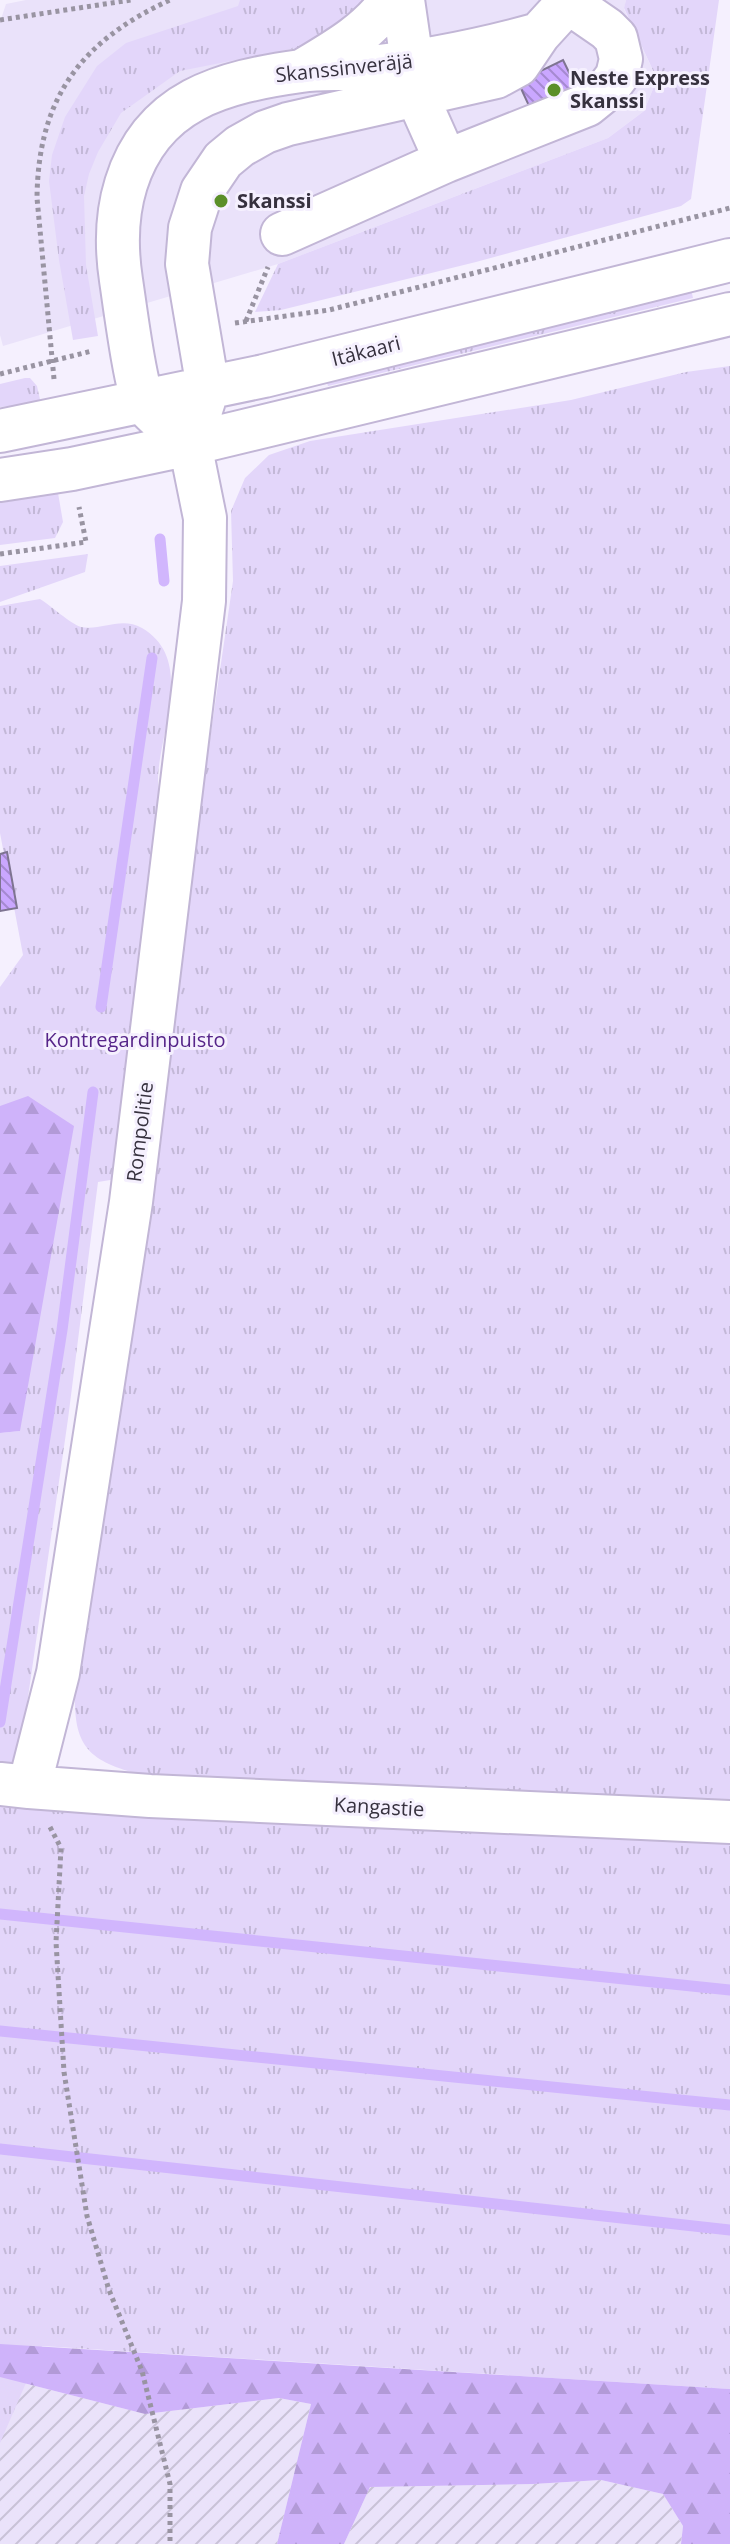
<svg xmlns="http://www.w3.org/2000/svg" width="730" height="2544" font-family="'Open Sans',sans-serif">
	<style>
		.built { fill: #eae2fa }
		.industrial { fill: url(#industrial-furrows) }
		.grass { fill: url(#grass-tufts) }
		.forest { fill: url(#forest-firs) }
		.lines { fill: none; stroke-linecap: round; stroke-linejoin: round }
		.stream { stroke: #d1b6fd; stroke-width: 11 }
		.building { fill: url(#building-back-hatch); stroke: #7e7491; stroke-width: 2 }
		.minor-casing { stroke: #c2b6d6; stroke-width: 46 }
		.path { stroke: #9994a2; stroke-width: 5; stroke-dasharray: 4 4; stroke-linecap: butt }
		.minor { stroke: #fff; stroke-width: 42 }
		.poi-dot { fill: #5b8f29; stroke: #f5f0fe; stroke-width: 3 }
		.labels { text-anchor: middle; stroke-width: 6; stroke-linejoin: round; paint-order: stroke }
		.street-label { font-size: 20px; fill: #36313e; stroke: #f5f0fe }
		.poi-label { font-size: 20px; font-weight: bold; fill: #36313e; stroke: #f5f0fe; text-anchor: start }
		.park-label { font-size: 20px; fill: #562589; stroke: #f5f0fe }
	</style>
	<defs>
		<pattern id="industrial-furrows" width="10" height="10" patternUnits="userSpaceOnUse" patternTransform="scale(2)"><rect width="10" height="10" fill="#eae2fa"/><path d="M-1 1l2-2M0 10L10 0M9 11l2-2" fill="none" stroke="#c9c2d7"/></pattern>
		<pattern id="grass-tufts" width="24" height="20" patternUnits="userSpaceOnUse" patternTransform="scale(2)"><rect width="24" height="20" fill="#e3d6fa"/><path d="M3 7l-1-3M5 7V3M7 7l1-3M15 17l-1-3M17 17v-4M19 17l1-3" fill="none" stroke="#c3b8d7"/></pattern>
		<pattern id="forest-firs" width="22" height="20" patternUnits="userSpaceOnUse" patternTransform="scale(2)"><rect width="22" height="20" fill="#cfb3fa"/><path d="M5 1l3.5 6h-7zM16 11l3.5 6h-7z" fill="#b29ad7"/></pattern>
		<pattern id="building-back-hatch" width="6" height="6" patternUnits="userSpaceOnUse" patternTransform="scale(2)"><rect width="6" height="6" fill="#caa7ff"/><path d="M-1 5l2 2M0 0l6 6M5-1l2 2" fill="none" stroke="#a589d0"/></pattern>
	</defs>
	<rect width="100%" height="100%" fill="#f5f0fe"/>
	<path class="built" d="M 26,0 L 626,0 L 624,9 L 657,79 L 644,111 L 608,138 L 278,264 L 3,346 L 0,335 L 0,22 L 6,4 Z"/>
	<path class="industrial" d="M 0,2377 L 145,2414 L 279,2398 L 311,2404 L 277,2544 L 0,2544 Z
		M 601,2480 L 663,2494 L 683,2526 L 681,2544 L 344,2544 L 370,2487 L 533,2484 Z"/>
	<path class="grass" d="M 240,0 L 370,0 L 316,44 L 180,71 L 121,113 L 98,152 L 89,174 L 84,196 L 86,265 L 98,336 L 73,340 L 59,260 L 49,181 L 52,155 L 65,117 L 97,66 L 126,43 L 238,6 Z
		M 626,0 L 719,0 L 691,199 L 681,206 L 476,262 L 281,310 L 255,312 L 278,264 L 608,138 L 644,111 L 657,79 L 624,8 Z
		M 691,289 L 693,298 L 328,386 L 325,377 Z
		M 730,366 L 730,1811 L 142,1775 C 85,1760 73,1745 75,1686 L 147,1174 L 98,1182 L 68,1419 L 24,1725 L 41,1798 L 730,1838 L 730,2389 L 42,2346 L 0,2443 L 0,1433 L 20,1431 L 0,1198 L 0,987 L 23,955 L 0,833 L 0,606 L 40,599 C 50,605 71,624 81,627 C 101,631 121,616 142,628 C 195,659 160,730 158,777 C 158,811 175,840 191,869 L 233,581 L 231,511 L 245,478 L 269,455 L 310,441 L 571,400 L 686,372 Z
		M 25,378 L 30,378 L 37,386 L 41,404 L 0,407 L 0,384 Z
		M 58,493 L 63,522 L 55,538 L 0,545 L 0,503 Z
		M 88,554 L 85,572 L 0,602 L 0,566 Z"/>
	<path class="forest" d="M 28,1096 L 74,1126 L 20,1431 L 0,1433 L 0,1106 Z
		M 0,2344 L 730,2389 L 730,2544 L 681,2544 L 683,2526 L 663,2494 L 601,2480 L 533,2484 L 370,2487 L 344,2544 L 277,2544 L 311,2404 L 279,2398 L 145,2414 L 0,2377 Z"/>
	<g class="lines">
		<path class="stream" d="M 160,539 L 164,581
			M 101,1007 L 152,658
			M 0,1722 L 62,1330 L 93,1092
			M 0,1914 L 730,1990
			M 0,2031 L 730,2105
			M 0,2149 L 730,2230"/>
	</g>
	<path class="building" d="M 563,60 L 582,99 L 536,121 L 518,82 Z
		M 7,852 L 17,908 L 0,911 L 0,854 Z"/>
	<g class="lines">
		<g class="minor-casing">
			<path id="minor" d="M 403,0 L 417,96 L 446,161 L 587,105 L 608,88 L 617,76 L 621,59 L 616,38 L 607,29 L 565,0
				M 305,69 C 337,50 370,31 391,0
				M 282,234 L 446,161
				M 0,431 L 264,376 L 730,260
				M 190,444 C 175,431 157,419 145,404 C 136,394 124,299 121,280 C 116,247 116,216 126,184 C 152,100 222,82 301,71 C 321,68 341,70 361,68 C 422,62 481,50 539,34
				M 0,480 L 72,469 L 190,444 L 730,314
				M 0,1784 L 29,1787 L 58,1673 L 131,1202 L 204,601 L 205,518 L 190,444 L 208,388 L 187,264 L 190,228 L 202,191 L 223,160 L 240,146 L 265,132 L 288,124 L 496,77 L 518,65 L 539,34 L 570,0
				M 29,1787 L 150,1796 L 730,1822"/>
		</g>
		<path class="path" d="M 0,20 L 131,0
			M 246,321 L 268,267
			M 235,323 L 329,310 L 730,208
			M 0,374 L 92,351
			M 54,379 L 37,198 C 38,98 81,41 170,0
			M 0,554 L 86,542 L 79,507
			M 50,1827 L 61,1848 L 56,1942 L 64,2072 L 87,2216 L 109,2290 L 142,2371 L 170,2484 L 170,2544"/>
		<use href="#minor" class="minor"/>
	</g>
	<g class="poi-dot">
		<circle cx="554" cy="90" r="8"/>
		<circle cx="221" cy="201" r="8"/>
	</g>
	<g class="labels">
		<g class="street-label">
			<text transform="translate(344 68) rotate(-6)" y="7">Skanssinveräjä</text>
			<text transform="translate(366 351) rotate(-14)" y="7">Itäkaari</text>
			<text transform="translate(140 1132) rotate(-83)" y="7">Rompolitie</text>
			<text transform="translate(379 1807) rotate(3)" y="7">Kangastie</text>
		</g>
		<g class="poi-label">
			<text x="570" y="85">Neste Express<tspan x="570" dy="23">Skanssi</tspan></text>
			<text x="237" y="208">Skanssi</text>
		</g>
		<g class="park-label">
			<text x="135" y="1047">Kontregardinpuisto</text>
		</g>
	</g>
</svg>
